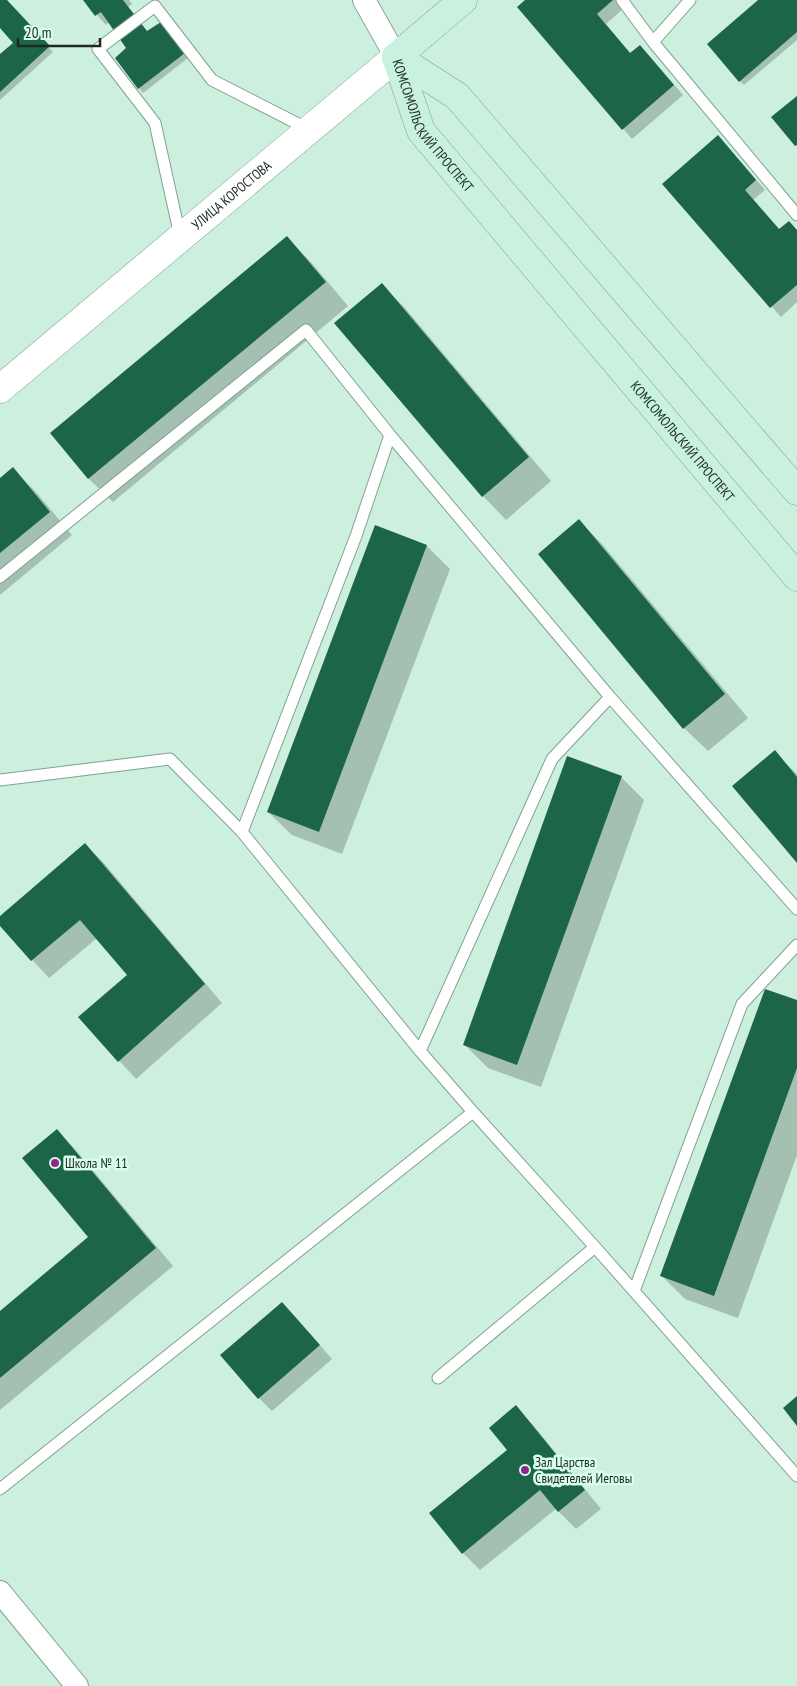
<svg xmlns="http://www.w3.org/2000/svg" width="797" height="1686" font-family="'PT Sans Narrow',sans-serif">
	<style>
		.shadow { fill: #0003 }
		.building { fill: #1d6548 }
		.lines { fill: none; stroke-linecap: round; stroke-linejoin: round }
		.service-casing { stroke: #80a290; stroke-width: 13 }
		.minor-casing { stroke: #80a290; stroke-width: 24 }
		.tertiary-casing { stroke: #80a290; stroke-width: 29 }
		.secondary-casing { stroke: #80a290; stroke-width: 29 }
		.service { stroke: #fff; stroke-width: 11 }
		.minor { stroke: #fff; stroke-width: 22 }
		.tertiary { stroke: #fff; stroke-width: 28 }
		.secondary { stroke: #c9f1e0; stroke-width: 28 }
		.poi-dot { fill: #8d278d; stroke: #d9feea; stroke-width: 2 }
		.labels { text-anchor: middle; stroke-width: 5; stroke-linejoin: round; paint-order: stroke }
		.street-label { font-size: 14px; fill: #1d2b24; stroke: #d9feea }
		.poi-label { font-size: 14px; fill: #1d2b24; stroke: #d9feea; text-anchor: start }
	</style>
	<rect width="100%" height="100%" fill="#ccf0dd"/>
	<path class="shadow" d="M 0,0 L 6,0 L 53,52 L 0,100 L 0,56 L 14,43 L 0,27 Z
		M 84,0 L 129,0 L 132,4 L 128,7 L 147,32 L 161,23 L 188,58 L 143,93 L 116,58 L 128,48 L 109,22 L 106,25 Z
		M 527,0 L 616,0 L 623,9 L 606,24 L 631,54 L 649,56 L 683,95 L 632,139 L 518,7 Z
		M 760,0 L 797,0 L 797,40 L 744,85 L 740,81 Z
		M 727,146 L 765,190 L 753,200 L 780,230 L 797,231 L 797,302 L 781,317 L 664,184 Z
		M 287,238 L 310,261 L 348,306 L 113,502 L 89,479 L 52,434 Z
		M 382,285 L 405,308 L 551,481 L 506,520 L 483,496 L 336,323 Z
		M 13,469 L 36,492 L 72,535 L 0,595 L 0,480 Z
		M 579,521 L 602,544 L 748,718 L 708,751 L 684,728 Z
		M 376,526 L 427,546 L 450,569 L 342,854 L 292,835 L 268,812 Z
		M 774,752 L 797,774 L 797,861 Z
		M 621,777 L 644,800 L 541,1087 L 488,1068 L 465,1045 Z
		M 85,845 L 103,862 L 222,1003 L 136,1079 L 79,1017 L 129,975 L 97,938 L 49,978 L 0,925 L 0,918 Z
		M 797,1002 L 797,1155 L 738,1318 L 685,1299 L 662,1276 Z
		M 57,1130 L 74,1148 L 173,1266 L 0,1410 L 0,1312 L 90,1237 Z
		M 295,1317 L 332,1359 L 272,1411 L 259,1398 Z
		M 516,1407 L 533,1425 L 601,1509 L 576,1529 L 556,1509 L 480,1570 L 463,1553 L 509,1450 Z"/>
	<path class="building" d="M 0,0 L 7,0 L 50,46 L 0,92 L 0,54 L 13,43 L 0,28 Z
		M 83,0 L 123,0 L 147,31 L 161,22 L 185,53 L 138,89 L 115,58 L 126,48 L 101,12 L 95,16 Z
		M 525,0 L 613,0 L 597,14 L 630,53 L 640,45 L 674,85 L 622,130 L 517,7 Z
		M 758,0 L 797,0 L 797,32 L 739,82 L 707,44 Z
		M 797,96 L 797,145 L 795,146 L 771,117 Z
		M 718,135 L 756,180 L 745,190 L 779,229 L 789,221 L 797,230 L 797,285 L 770,308 L 662,184 Z
		M 287,236 L 326,282 L 88,479 L 50,433 Z
		M 382,283 L 529,457 L 482,497 L 334,323 Z
		M 13,467 L 50,512 L 0,553 L 0,478 Z
		M 579,519 L 725,694 L 683,729 L 538,554 Z
		M 375,525 L 427,545 L 319,832 L 267,812 Z
		M 775,750 L 797,777 L 797,863 L 732,786 Z
		M 567,756 L 622,776 L 517,1065 L 463,1045 Z
		M 85,843 L 205,984 L 118,1062 L 78,1017 L 127,975 L 80,920 L 31,961 L 0,926 L 0,916 Z
		M 765,989 L 797,1000 L 797,1068 L 714,1296 L 660,1276 Z
		M 57,1129 L 156,1248 L 0,1378 L 0,1311 L 88,1237 L 22,1158 Z
		M 282,1302 L 320,1345 L 258,1399 L 220,1355 Z
		M 797,1396 L 797,1426 L 783,1408 Z
		M 516,1405 L 585,1490 L 558,1512 L 540,1490 L 462,1554 L 429,1513 L 507,1450 L 489,1428 Z"/>
	<g class="lines">
		<g class="service-casing">
			<path id="service" d="M 622,0 L 653,42 L 797,215
				M 653,42 L 690,0
				M 180,236 L 155,123 L 98,49 L 155,6 L 212,80 L 308,129
				M 0,577 L 306,330 L 390,435 L 610,697 L 797,909
				M 0,780 L 170,759 L 242,832 L 420,1051 L 473,1112 L 595,1247 L 797,1476
				M 242,832 L 356,536 L 390,435
				M 420,1051 L 552,759 L 610,697
				M 634,1291 L 742,1004 L 797,945
				M 438,1378 L 595,1247
				M 0,1489 L 473,1112"/>
		</g>
		<g class="minor-casing">
			<path id="minor" d="M 364,0 L 396,57
				M 0,1592 L 77,1686"/>
		</g>
		<g class="tertiary-casing">
			<g id="tertiary">
				<path id="s1" d="M 0,389 L 396,57"/>
			</g>
		</g>
		<g class="secondary-casing">
			<g id="secondary">
				<path id="s2" d="M 396,57 L 421,131 L 797,577"/>
				<path d="M 396,57 L 457,96 L 797,491"/>
				<path d="M 396,57 L 463,0"/>
			</g>
		</g>
		<use href="#service" class="service"/>
		<use href="#minor" class="minor"/>
		<use href="#tertiary" class="tertiary"/>
		<use href="#secondary" class="secondary"/>
	</g>
	<g class="poi-dot">
		<circle cx="55" cy="1163" r="5"/>
		<circle cx="525" cy="1470" r="5"/>
	</g>
	<g class="labels">
		<g class="street-label">
			<text dy="5" stroke="none"><textPath href="#s2" startOffset="79">КОМСОМОЛЬСКИЙ ПРОСПЕКТ</textPath></text>
			<text dy="5" stroke="none"><textPath href="#s1" startOffset="302">УЛИЦА КОРОСТОВА</textPath></text>
			<text dy="5" stroke="none"><textPath href="#s2" startOffset="484">КОМСОМОЛЬСКИЙ ПРОСПЕКТ</textPath></text>
		</g>
		<g class="poi-label">
			<text x="65" y="1168">Школа № 11</text>
			<text x="535" y="1467">Зал Царства<tspan x="535" dy="16">Свидетелей Иеговы</tspan></text>
		</g>
	</g>
	<path d="M18 38v8h82v-8" fill="none" stroke="#1d2b24" stroke-width="2.5"/>
	<text x="25" y="38" font-size="15" fill="#1d2b24" stroke="#d9feea" stroke-width="4" paint-order="stroke">20 m</text>
</svg>
